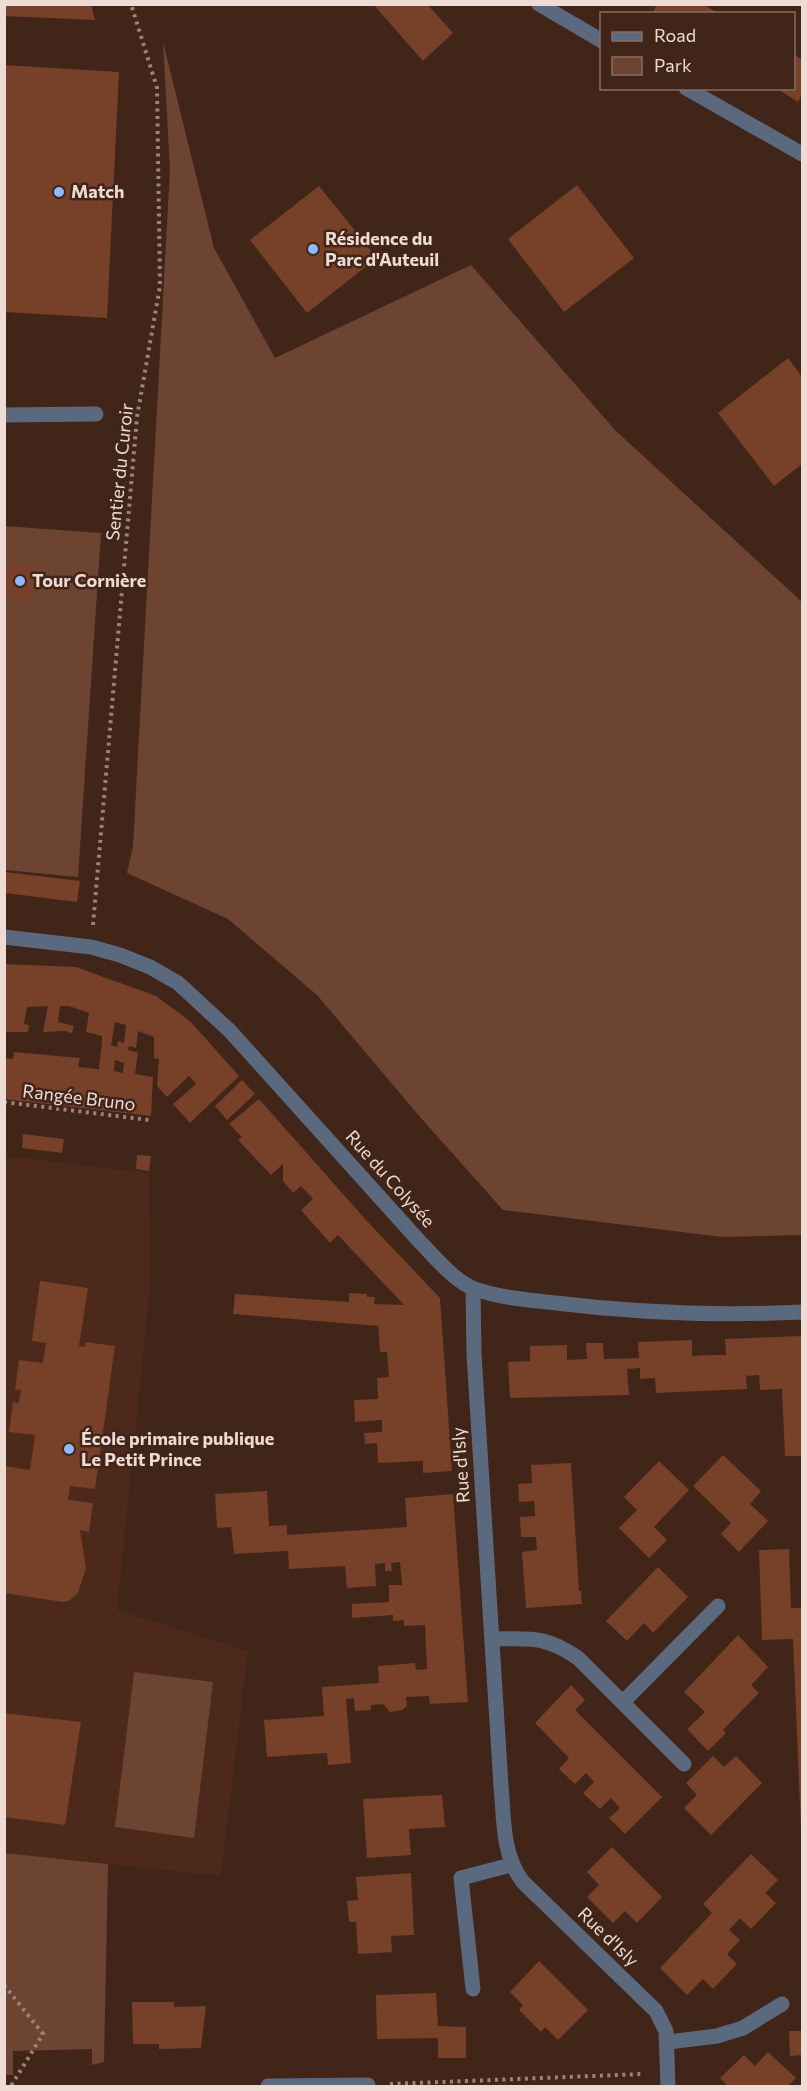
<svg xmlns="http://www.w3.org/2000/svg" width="807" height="2091" font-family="Commissioner,sans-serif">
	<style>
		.built { fill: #4c291a }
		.green { fill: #6d4432 }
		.building { fill: #774028; fill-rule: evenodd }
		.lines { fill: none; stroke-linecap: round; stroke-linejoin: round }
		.path { stroke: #9b847a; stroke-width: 4; stroke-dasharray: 3 4.5; stroke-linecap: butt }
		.service { stroke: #5b697f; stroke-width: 15 }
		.minor { stroke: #5b697f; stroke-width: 15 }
		.tertiary { stroke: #5b697f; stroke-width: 15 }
		.poi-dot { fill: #8eb9fc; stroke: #402518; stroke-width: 2 }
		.labels { text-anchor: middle; stroke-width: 5; stroke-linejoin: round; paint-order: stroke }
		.poi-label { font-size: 18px; font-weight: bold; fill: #eedbd3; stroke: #402518; text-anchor: start }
		.street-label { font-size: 18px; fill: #eedbd3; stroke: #402518 }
	</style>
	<rect width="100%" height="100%" fill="#402518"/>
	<path class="built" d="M 5,1156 L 149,1173 L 150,1288 L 117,1610 L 248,1651 L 221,1876 L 5,1853 Z"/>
	<path class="green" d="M 163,42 L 214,248 L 275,358 L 471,265 L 615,430 L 802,602 L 802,1235 L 722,1237 L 503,1210 L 420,1117 L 317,995 L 228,919 L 127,873 L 133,846 L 170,170 Z
		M 4,526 L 101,533 L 78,877 L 5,870 Z
		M 134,1672 L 213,1682 L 194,1838 L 115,1827 Z
		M 4,1853 L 108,1864 L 104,2062 L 92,2065 L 92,2049 L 13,2051 L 13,2075 L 5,2075 Z"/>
	<path class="building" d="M 4,4 L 91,4 L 95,20 L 4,16 Z
		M 373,4 L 427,4 L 453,33 L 423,61 Z
		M 657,4 L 703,4 L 719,14 L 652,14 Z
		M 794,54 L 802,60 L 802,94 L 798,102 L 776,88 L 794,88 Z
		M 4,65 L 119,72 L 107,318 L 4,312 Z
		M 577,185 L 634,258 L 564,312 L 508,239 Z
		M 319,186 L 377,258 L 307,313 L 250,240 Z
		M 788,358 L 802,377 L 802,464 L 774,486 L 718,413 Z
		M 17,562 L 32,568 L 36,576 L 37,586 L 30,597 L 16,602 L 4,598 L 4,568 Z
		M 5,872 L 80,881 L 77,902 L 5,893 Z
		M 4,964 L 76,967 L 156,996 L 190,1021 L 239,1076 L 190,1123 L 173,1104 L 196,1084 L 189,1076 L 167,1097 L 157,1086 L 159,1059 L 154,1058 L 154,1037 L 138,1031 L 136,1048 L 129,1046 L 128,1050 L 138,1053 L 135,1074 L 153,1077 L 151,1116 L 4,1099 L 4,1058 L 13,1059 L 14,1052 L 80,1058 L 78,1067 L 99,1069 L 102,1042 L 102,1036 L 86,1032 L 89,1013 L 69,1006 L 60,1006 L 58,1022 L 74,1026 L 72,1033 L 65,1031 L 43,1032 L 48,1006 L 27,1007 L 24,1024 L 29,1025 L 28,1032 L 4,1032 ZM 115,1022 L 126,1025 L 124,1043 L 118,1041 L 117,1047 L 111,1045 ZM 115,1060 L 124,1063 L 123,1073 L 114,1071 Z
		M 242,1080 L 255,1094 L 227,1120 L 215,1106 Z
		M 259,1099 L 366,1220 L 440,1298 L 452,1471 L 423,1473 L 423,1461 L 378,1463 L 377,1443 L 365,1444 L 364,1433 L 382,1432 L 382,1420 L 355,1422 L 354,1400 L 378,1399 L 377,1378 L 389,1377 L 387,1352 L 380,1352 L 378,1326 L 233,1314 L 235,1294 L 349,1302 L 349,1293 L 367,1294 L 367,1297 L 375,1297 L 374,1304 L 404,1305 L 338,1235 L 330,1243 L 301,1210 L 313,1199 L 301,1186 L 293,1193 L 283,1181 L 283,1164 L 271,1175 L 238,1140 L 242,1137 L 229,1124 Z
		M 23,1134 L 64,1139 L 62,1153 L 22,1148 Z
		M 137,1155 L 151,1156 L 149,1171 L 136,1169 Z
		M 40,1281 L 88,1288 L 79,1346 L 85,1347 L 85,1342 L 115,1346 L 95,1489 L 70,1486 L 68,1500 L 93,1503 L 89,1532 L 80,1530 L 86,1568 L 78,1593 L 69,1601 L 63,1602 L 4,1593 L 4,1466 L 30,1470 L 35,1435 L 9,1432 L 13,1402 L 19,1403 L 21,1390 L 15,1389 L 19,1360 L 43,1363 L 46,1343 L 32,1341 Z
		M 802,1336 L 802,1456 L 785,1456 L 782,1389 L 760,1390 L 759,1375 L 746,1376 L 747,1389 L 656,1393 L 655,1378 L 640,1379 L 640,1368 L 627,1369 L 629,1395 L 510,1398 L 508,1362 L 530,1361 L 530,1346 L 567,1345 L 567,1360 L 587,1359 L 586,1343 L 603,1343 L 604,1359 L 639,1358 L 638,1342 L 692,1340 L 692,1356 L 709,1355 L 726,1355 L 725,1339 Z
		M 723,1455 L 761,1491 L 750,1504 L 768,1521 L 739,1552 L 721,1534 L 731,1523 L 693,1486 Z
		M 659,1461 L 689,1490 L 654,1527 L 667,1540 L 649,1558 L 619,1528 L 637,1510 L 624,1497 Z
		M 571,1463 L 579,1591 L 581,1591 L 582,1604 L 526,1608 L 522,1552 L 537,1550 L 536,1537 L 521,1537 L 520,1517 L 535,1516 L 534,1501 L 519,1502 L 518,1484 L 532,1483 L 531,1465 Z
		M 267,1491 L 269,1526 L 287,1525 L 287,1535 L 407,1527 L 405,1498 L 453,1494 L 468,1702 L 430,1704 L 429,1696 L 406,1697 L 407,1706 L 402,1710 L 390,1712 L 383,1704 L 371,1705 L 371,1710 L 355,1711 L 354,1698 L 346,1699 L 351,1763 L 328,1765 L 327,1753 L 267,1757 L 264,1720 L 324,1716 L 322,1687 L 379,1683 L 378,1666 L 415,1663 L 416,1670 L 427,1669 L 425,1625 L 404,1626 L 404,1620 L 393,1621 L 393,1615 L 352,1618 L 352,1604 L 389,1602 L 389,1585 L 402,1585 L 400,1562 L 391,1563 L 392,1571 L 385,1571 L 385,1563 L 375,1564 L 376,1586 L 347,1588 L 345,1566 L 289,1569 L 288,1551 L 234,1554 L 231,1527 L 217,1528 L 215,1494 Z
		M 789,1549 L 791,1608 L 802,1608 L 802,1830 L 801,1830 L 793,1639 L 762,1640 L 759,1550 Z
		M 658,1567 L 688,1597 L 653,1633 L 644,1623 L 627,1641 L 606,1621 Z
		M 738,1635 L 768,1667 L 751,1685 L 759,1693 L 723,1730 L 726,1733 L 708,1751 L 687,1729 L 705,1712 L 684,1692 Z
		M 571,1685 L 585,1700 L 575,1710 L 662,1797 L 625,1834 L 609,1818 L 620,1808 L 611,1798 L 600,1809 L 583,1793 L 594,1782 L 586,1773 L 575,1784 L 559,1769 L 569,1758 L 535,1723 Z
		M 4,1713 L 81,1722 L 65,1825 L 4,1817 Z
		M 713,1756 L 724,1767 L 736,1756 L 762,1783 L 711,1835 L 684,1808 L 697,1795 L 686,1783 Z
		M 442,1795 L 445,1827 L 409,1829 L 411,1855 L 367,1858 L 363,1799 Z
		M 612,1847 L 662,1897 L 637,1923 L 625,1911 L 613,1923 L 587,1897 L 599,1885 L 587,1872 Z
		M 751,1854 L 778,1880 L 765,1893 L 776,1903 L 751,1929 L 740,1918 L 729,1930 L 740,1940 L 727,1954 L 737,1964 L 713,1989 L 703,1979 L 687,1995 L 660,1968 L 712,1913 L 703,1904 Z
		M 411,1873 L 414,1935 L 391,1936 L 392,1952 L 358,1954 L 356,1922 L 349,1922 L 347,1901 L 358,1900 L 356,1877 Z
		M 539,1961 L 588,2010 L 558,2040 L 545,2027 L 541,2032 L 519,2010 L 523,2005 L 510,1992 Z
		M 436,1993 L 438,2026 L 466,2027 L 466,2058 L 438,2058 L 438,2038 L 377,2039 L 376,1995 Z
		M 132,2002 L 174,2002 L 174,2007 L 206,2006 L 201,2048 L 159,2049 L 159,2044 L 133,2044 Z
		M 789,2031 L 802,2031 L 802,2055 L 790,2056 Z
		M 768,2052 L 796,2078 L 788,2086 L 728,2086 L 720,2078 L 744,2055 L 755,2066 Z"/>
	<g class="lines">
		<path class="path" d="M 93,925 L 137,417 L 160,286 L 157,88 L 131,4
			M 4,1102 L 149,1120
			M 4,1985 L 43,2034 L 11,2086
			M 390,2084 L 643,2074"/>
		<path class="service" d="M 4,415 L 96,414"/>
		<path class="minor" d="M 539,4 L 602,41
			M 686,88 L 802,154
			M 473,1289 L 474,1354 L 501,1786 C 504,1819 502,1855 523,1882 L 656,2011 L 666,2031 L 668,2086
			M 492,1639 C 530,1639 545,1635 578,1658 L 684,1764
			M 623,1702 L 718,1606
			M 473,1989 L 461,1878 L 511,1865
			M 668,2042 L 717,2036 L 743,2028 L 782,2004
			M 268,2086 L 368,2085 L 368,2086"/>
		<path class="tertiary" d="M 4,937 L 91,947 L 120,955 L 150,967 L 178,983 L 230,1031 L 420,1242 C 435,1257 455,1282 475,1289 C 500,1298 530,1300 556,1303 C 638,1313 720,1316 802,1312"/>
	</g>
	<g class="poi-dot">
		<circle cx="59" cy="192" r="6"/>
		<circle cx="313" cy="249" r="6"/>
		<circle cx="20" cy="581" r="6"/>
		<circle cx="69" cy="1449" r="6"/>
	</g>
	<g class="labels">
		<g class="poi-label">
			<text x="71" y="198">Match</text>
			<text x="325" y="245">Résidence du<tspan x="325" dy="21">Parc d'Auteuil</tspan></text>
			<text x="32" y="587">Tour Cornière</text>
			<text x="81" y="1445">École primaire publique<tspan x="81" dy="21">Le Petit Prince</tspan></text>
		</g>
		<g class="street-label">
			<text transform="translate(120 472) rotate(-84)" y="6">Sentier du Curoir</text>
			<text transform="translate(79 1098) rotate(7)" y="6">Rangée Bruno</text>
			<text transform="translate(390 1179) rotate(48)" y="6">Rue du Colysée</text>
			<text transform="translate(461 1465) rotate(-94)" y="6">Rue d'Isly</text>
			<text transform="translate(608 1937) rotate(44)" y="6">Rue d'Isly</text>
		</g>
	</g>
	<rect width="807" height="2091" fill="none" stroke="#eedbd3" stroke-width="12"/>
	<rect x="600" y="12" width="195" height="78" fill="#402518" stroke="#866e63" stroke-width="1.5"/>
	<rect x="612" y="32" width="30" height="9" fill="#5b697f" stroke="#866e63" stroke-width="1.5"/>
	<text x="654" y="42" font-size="18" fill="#eedbd3">Road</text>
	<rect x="612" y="57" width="30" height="18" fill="#6d4432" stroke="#866e63" stroke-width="1.5"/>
	<text x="654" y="72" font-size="18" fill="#eedbd3">Park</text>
</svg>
